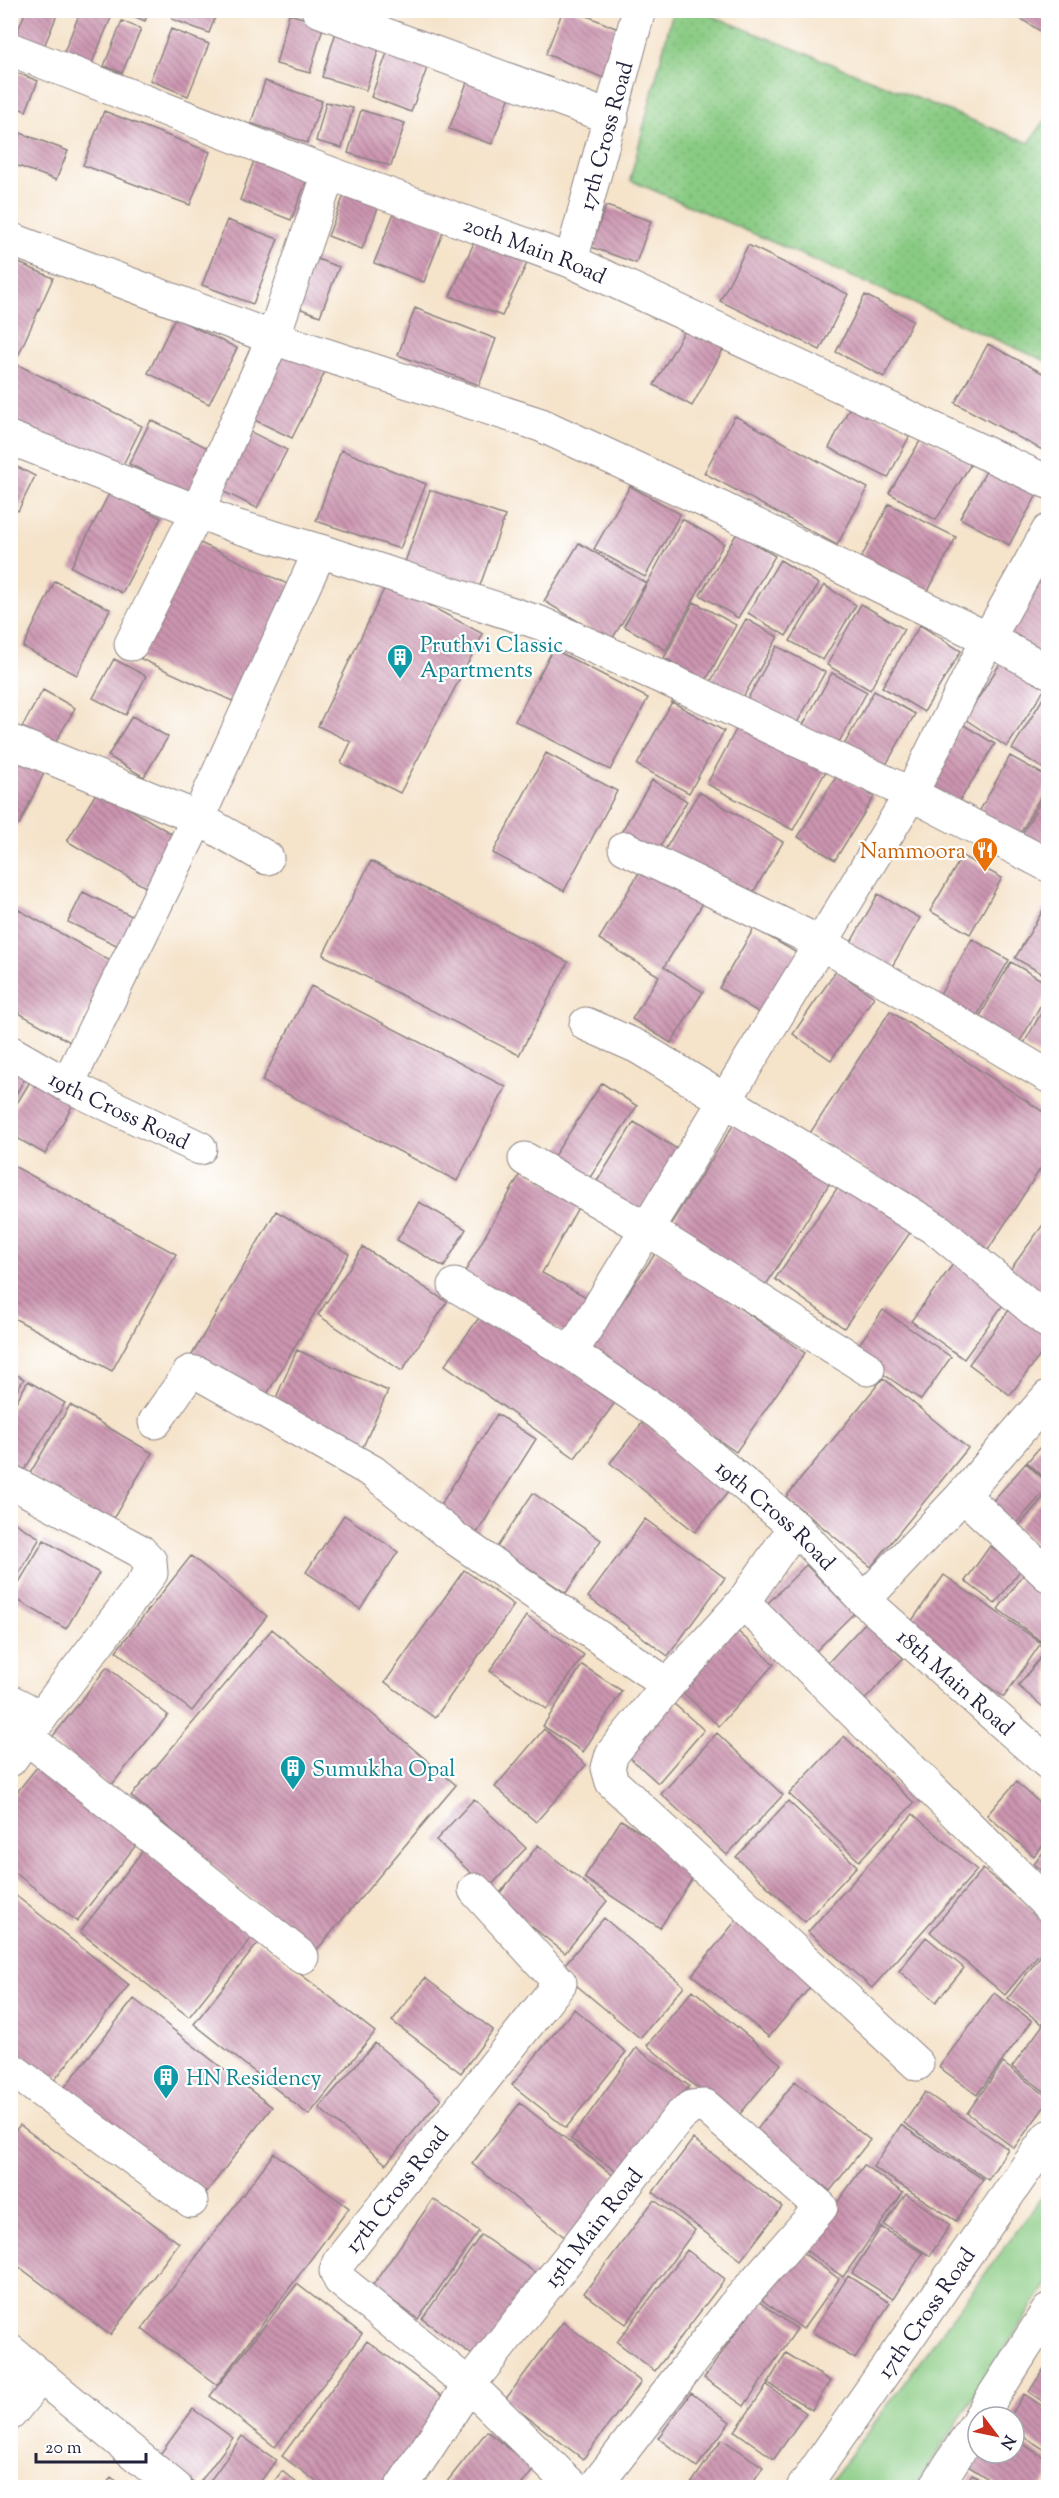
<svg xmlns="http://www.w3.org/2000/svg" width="1059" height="2498" font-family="'Sorts Mill Goudy',serif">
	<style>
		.grass { fill: url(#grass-dots); stroke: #56765f; stroke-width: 1.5 }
		.park { fill: #89cb83; stroke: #56765f; stroke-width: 1.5 }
		.building { fill: url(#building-back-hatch) }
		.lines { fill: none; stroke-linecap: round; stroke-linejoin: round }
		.minor-casing { stroke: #8c8282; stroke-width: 35 }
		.minor { stroke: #fff; stroke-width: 33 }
		.labels { text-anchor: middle; stroke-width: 4.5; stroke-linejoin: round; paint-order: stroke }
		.street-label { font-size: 22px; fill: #22223b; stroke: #fff }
		.culture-label { font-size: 22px; fill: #0d838f; stroke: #fff; text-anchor: start }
		.food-label { font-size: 22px; fill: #c56008; stroke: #fff; text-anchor: end }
	</style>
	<defs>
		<pattern id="grass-dots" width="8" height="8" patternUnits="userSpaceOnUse" patternTransform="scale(1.5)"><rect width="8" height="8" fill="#89cb83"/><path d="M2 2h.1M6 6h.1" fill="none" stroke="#76ae72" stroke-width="1.8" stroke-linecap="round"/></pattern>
		<pattern id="building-back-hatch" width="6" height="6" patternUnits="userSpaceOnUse" patternTransform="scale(1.5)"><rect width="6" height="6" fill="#cc95b0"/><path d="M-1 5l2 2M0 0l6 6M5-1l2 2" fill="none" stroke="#a57990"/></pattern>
	</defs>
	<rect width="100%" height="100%" fill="#fff"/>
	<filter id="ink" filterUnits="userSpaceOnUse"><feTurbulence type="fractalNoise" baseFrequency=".0167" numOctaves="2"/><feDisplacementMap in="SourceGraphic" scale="12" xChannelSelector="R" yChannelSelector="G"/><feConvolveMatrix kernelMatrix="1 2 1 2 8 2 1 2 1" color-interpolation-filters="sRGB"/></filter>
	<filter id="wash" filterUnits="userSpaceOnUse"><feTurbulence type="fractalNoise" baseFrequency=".008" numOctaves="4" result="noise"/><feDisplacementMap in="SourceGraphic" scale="24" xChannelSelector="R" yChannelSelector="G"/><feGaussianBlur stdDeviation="1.35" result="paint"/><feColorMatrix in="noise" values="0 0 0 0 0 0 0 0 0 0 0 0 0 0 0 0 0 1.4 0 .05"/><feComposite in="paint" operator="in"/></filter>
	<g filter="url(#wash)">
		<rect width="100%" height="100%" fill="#f5e3ca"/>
		<path class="grass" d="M 673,11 L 700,11 L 1029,143 L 1048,116 L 1048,362 L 630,180 Z"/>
		<path class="park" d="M 1048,2189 L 1048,2283 L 915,2487 L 826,2488 Z"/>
		<g id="blocks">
			<path class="building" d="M 26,10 L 59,10 L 43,49 L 15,38 Z
				M 81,10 L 113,13 L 92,63 L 64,52 Z
				M 119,10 L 149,10 L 145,21 Z
				M 176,10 L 218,10 L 209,33 L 172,19 Z
				M 563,10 L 573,10 L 625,32 L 606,79 L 546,54 Z
				M 1007,10 L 1048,10 L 1048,36 Z
				M 289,14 L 324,24 L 310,73 L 276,64 Z
				M 122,21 L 141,29 L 122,73 L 104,66 Z
				M 171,29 L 209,44 L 188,96 L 150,80 Z
				M 336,32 L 380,45 L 366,90 L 322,77 Z
				M 391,42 L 431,57 L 411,112 L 371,97 Z
				M 10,70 L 38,81 L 26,111 L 10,105 Z
				M 468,80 L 510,96 L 492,144 L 449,129 Z
				M 265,81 L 322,101 L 307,143 L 251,123 Z
				M 326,102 L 353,108 L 342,148 L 316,141 Z
				M 361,110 L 405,123 L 391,166 L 348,153 Z
				M 104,111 L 210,152 L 190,205 L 83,165 Z
				M 18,132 L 68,151 L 56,180 L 10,163 L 10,151 Z
				M 257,152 L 310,172 L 291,220 L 240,200 Z
				M 348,185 L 382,198 L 362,249 L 328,236 Z
				M 606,206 L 651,221 L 636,263 L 591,247 Z
				M 396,208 L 445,227 L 424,282 L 374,263 Z
				M 227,220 L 278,239 L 253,304 L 202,285 Z
				M 477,236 L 528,261 L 502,316 L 450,296 Z
				M 748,245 L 848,294 L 820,350 L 720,301 Z
				M 306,255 L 339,267 L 320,316 L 288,304 Z
				M 10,259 L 53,278 L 18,356 L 10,352 Z
				M 865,295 L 913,320 L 884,377 L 836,352 Z
				M 415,308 L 496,339 L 479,385 L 398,355 Z
				M 175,318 L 237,348 L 209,404 L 148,373 Z
				M 689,323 L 726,344 L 692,406 L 654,385 Z
				M 988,344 L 1048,376 L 1048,453 L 955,403 Z
				M 277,348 L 325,372 L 292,438 L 244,415 Z
				M 10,361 L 142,426 L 118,475 L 10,423 Z
				M 852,403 L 911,433 L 888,478 L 829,448 Z
				M 735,416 L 868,488 L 837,545 L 704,473 Z
				M 151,420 L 210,449 L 188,493 L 129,464 Z
				M 245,429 L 287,450 L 257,508 L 216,488 Z
				M 923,436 L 971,464 L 936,520 L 889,493 Z
				M 341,450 L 426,484 L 400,549 L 316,521 Z
				M 10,463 L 35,476 L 18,511 L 10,507 Z
				M 989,466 L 1038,493 L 1009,545 L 960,518 Z
				M 630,486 L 680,514 L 645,577 L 594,549 Z
				M 430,490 L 505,516 L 479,588 L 405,562 Z
				M 110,492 L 161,518 L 122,593 L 71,567 Z
				M 889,504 L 956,537 L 925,597 L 858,564 Z
				M 682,519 L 724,543 L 666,650 L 624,626 Z
				M 737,533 L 775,556 L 738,618 L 700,595 Z
				M 196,541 L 296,588 L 241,705 L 141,659 Z
				M 579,543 L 646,583 L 611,641 L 544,601 Z
				M 780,560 L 819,584 L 786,636 L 748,613 Z
				M 55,581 L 110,609 L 77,675 L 23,647 Z
				M 1039,582 L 1048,588 L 1048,661 L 1006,635 Z
				M 387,583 L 483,634 L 400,793 L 341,763 L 351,742 L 318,726 Z
				M 824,585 L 856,605 L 823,660 L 790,641 Z
				M 694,602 L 736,625 L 706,680 L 664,658 Z
				M 861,604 L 904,629 L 870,690 L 827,665 Z
				M 746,619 L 778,637 L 742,699 L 711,681 Z
				M 920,625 L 961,651 L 924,712 L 882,687 Z
				M 777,646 L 825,672 L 792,732 L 744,705 Z
				M 553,649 L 648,698 L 610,770 L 515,721 Z
				M 114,659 L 146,676 L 126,715 L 93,698 Z
				M 1003,659 L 1046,687 L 1007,747 L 965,719 Z
				M 832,673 L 867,692 L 834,751 L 799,732 Z
				M 43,690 L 75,708 L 54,745 L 22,727 Z
				M 1048,690 L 1048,769 L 1047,771 L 1012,749 Z
				M 874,691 L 915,714 L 879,777 L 839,754 Z
				M 672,702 L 724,731 L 689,793 L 637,765 Z
				M 132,716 L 168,737 L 144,777 L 108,756 Z
				M 740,722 L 827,769 L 793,830 L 707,784 Z
				M 962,724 L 995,744 L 954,810 L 921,789 Z
				M 546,753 L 617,791 L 564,891 L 493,853 Z
				M 1010,756 L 1048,777 L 1048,783 L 1020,834 L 979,812 Z
				M 10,757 L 44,773 L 19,825 L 10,821 Z
				M 838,774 L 874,797 L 835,860 L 798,837 Z
				M 652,780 L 687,801 L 655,855 L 620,834 Z
				M 1048,788 L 1048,853 L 1020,838 Z
				M 98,790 L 182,840 L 152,891 L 67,841 Z
				M 699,792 L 783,842 L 747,903 L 663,853 Z
				M 962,856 L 1002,878 L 970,934 L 930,911 Z
				M 371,861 L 568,962 L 519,1055 L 323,955 Z
				M 643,866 L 703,903 L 664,967 L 703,992 L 671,1043 L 632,1019 L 659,976 L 599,939 Z
				M 83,892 L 146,923 L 129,951 L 68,922 Z
				M 878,894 L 920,918 L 890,970 L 849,946 Z
				M 10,905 L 114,963 L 70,1042 L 10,1008 Z
				M 1046,905 L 1048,907 L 1048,977 L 1015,958 Z
				M 754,928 L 797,953 L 761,1014 L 719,988 Z
				M 972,939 L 1009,960 L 974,1021 L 937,1000 Z
				M 1011,962 L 1048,984 L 1048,992 L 1018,1045 L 977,1021 Z
				M 836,971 L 874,997 L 831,1060 L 793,1034 Z
				M 311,986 L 506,1087 L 457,1181 L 262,1081 Z
				M 1048,1001 L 1048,1060 L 1023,1045 Z
				M 890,1011 L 1048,1115 L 1048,1157 L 988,1250 L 810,1133 Z
				M 10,1061 L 29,1072 L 10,1104 Z
				M 34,1075 L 76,1099 L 45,1154 L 10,1134 L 10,1115 Z
				M 602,1083 L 637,1106 L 587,1182 L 552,1159 Z
				M 739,1116 L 834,1176 L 761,1293 L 665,1233 Z
				M 634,1122 L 682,1152 L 642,1216 L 594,1186 Z
				M 10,1164 L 176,1254 L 112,1371 L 10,1316 Z
				M 523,1169 L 581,1202 L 542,1273 L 592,1300 L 571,1337 L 462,1277 Z
				M 844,1178 L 914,1227 L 844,1328 L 775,1279 Z
				M 419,1202 L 466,1229 L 444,1267 L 397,1240 Z
				M 276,1211 L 349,1254 L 263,1401 L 190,1358 Z
				M 1048,1218 L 1048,1311 L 1004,1278 Z
				M 363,1247 L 447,1302 L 402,1371 L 318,1315 Z
				M 657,1251 L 805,1353 L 736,1452 L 589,1350 Z
				M 956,1260 L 1008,1298 L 964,1359 L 911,1321 Z
				M 1012,1306 L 1048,1334 L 1048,1345 L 1010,1395 L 969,1364 Z
				M 486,1308 L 616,1401 L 575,1458 L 445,1365 Z
				M 883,1310 L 951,1357 L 921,1400 L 853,1353 Z
				M 297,1350 L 388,1391 L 362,1449 L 271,1409 Z
				M 10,1371 L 24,1379 L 10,1401 Z
				M 883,1378 L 968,1448 L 871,1567 L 786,1497 Z
				M 28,1381 L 65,1403 L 22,1474 L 10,1467 L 10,1412 Z
				M 70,1405 L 152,1453 L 110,1524 L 29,1475 Z
				M 497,1414 L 536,1439 L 477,1533 L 438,1509 Z
				M 643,1422 L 729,1491 L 695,1532 L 610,1463 Z
				M 1048,1438 L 1048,1481 L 1027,1462 Z
				M 1026,1463 L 1048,1483 L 1048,1488 L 1014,1526 L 990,1504 Z
				M 1048,1492 L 1048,1540 L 1041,1549 L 1017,1528 Z
				M 533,1493 L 601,1540 L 566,1593 L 497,1547 Z
				M 344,1515 L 398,1552 L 360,1609 L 306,1572 Z
				M 645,1519 L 725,1578 L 668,1656 L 588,1597 Z
				M 10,1520 L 40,1538 L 10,1589 Z
				M 44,1540 L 99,1573 L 66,1629 L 11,1596 Z
				M 990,1546 L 1021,1569 L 995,1604 L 965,1581 Z
				M 191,1556 L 267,1616 L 192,1711 L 116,1651 Z
				M 806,1565 L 854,1613 L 815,1652 L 767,1604 Z
				M 464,1570 L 514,1605 L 435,1718 L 385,1682 Z
				M 1024,1574 L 1048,1592 L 1048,1641 L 1046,1645 L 998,1609 Z
				M 944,1575 L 1041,1643 L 1004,1697 L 906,1629 Z
				M 526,1616 L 584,1655 L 547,1709 L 490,1671 Z
				M 865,1623 L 903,1658 L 862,1703 L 823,1668 Z
				M 272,1629 L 456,1785 L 315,1952 L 131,1796 Z
				M 735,1629 L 774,1664 L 719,1726 L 680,1690 Z
				M 1048,1648 L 1048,1711 L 1018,1686 Z
				M 582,1665 L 622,1691 L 583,1752 L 543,1726 Z
				M 107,1667 L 168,1715 L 110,1787 L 50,1740 Z
				M 666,1697 L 704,1730 L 658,1783 L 620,1749 Z
				M 544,1729 L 586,1765 L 536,1822 L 495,1787 Z
				M 717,1733 L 783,1795 L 727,1855 L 661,1794 Z
				M 844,1736 L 914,1803 L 859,1861 L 789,1794 Z
				M 41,1762 L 140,1840 L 77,1921 L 10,1869 L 10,1801 Z
				M 1016,1782 L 1048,1810 L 1048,1839 L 1034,1856 L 987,1815 Z
				M 474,1799 L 526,1848 L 488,1889 L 436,1840 Z
				M 788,1801 L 857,1866 L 805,1922 L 736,1857 Z
				M 913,1814 L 977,1870 L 872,1988 L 808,1932 Z
				M 621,1820 L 698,1870 L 660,1928 L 584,1878 Z
				M 538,1845 L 607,1901 L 565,1953 L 496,1898 Z
				M 1048,1846 L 1048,1875 L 1034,1864 Z
				M 144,1849 L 254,1935 L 189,2017 L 80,1932 Z
				M 983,1869 L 1048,1924 L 1048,1943 L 1005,1995 L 930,1932 Z
				M 10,1891 L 129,1985 L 46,2091 L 10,2063 Z
				M 604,1918 L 684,1986 L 640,2038 L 559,1971 Z
				M 738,1918 L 815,1981 L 769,2037 L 692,1975 Z
				M 926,1937 L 964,1968 L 936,2002 L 899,1971 Z
				M 259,1942 L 375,2032 L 309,2115 L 194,2024 Z
				M 1048,1946 L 1048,2016 L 1042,2024 L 1008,1998 Z
				M 425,1978 L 493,2030 L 461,2073 L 392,2021 Z
				M 693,1990 L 781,2064 L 735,2120 L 647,2045 Z
				M 994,1993 L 1032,2021 L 977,2095 L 939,2067 Z
				M 134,1999 L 272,2107 L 199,2202 L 60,2093 Z
				M 574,2009 L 626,2052 L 566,2128 L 512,2085 Z
				M 1048,2018 L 1048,2094 L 1012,2067 Z
				M 375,2043 L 441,2099 L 386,2164 L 319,2108 Z
				M 636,2048 L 689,2086 L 624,2177 L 571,2139 Z
				M 1003,2063 L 1048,2097 L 1048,2102 L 1014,2148 L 967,2113 Z
				M 795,2081 L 870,2140 L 830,2191 L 755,2132 Z
				M 925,2092 L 1008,2149 L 988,2180 L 904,2123 Z
				M 520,2103 L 615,2177 L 567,2239 L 472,2164 Z
				M 20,2125 L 179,2243 L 110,2335 L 10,2260 L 10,2137 Z
				M 901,2125 L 983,2179 L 956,2221 L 873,2167 Z
				M 693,2139 L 782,2207 L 741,2260 L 653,2192 Z
				M 274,2153 L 349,2208 L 217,2385 L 142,2329 Z
				M 864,2165 L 903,2193 L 843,2277 L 804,2249 Z
				M 906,2194 L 950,2225 L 930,2256 L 884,2225 Z
				M 433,2199 L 479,2231 L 418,2319 L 372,2286 Z
				M 654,2200 L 695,2230 L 626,2324 L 584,2293 Z
				M 881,2227 L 923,2253 L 893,2299 L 852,2273 Z
				M 481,2235 L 537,2274 L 478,2359 L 422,2319 Z
				M 687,2250 L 725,2279 L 655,2371 L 617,2342 Z
				M 799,2250 L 839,2279 L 803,2329 L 762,2300 Z
				M 848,2276 L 890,2303 L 855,2359 L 812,2332 Z
				M 297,2284 L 362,2334 L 275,2447 L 210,2396 Z
				M 758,2301 L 797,2329 L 744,2406 L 704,2378 Z
				M 563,2322 L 641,2382 L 583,2459 L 505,2400 Z
				M 367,2341 L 448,2401 L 383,2488 L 325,2488 L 282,2456 Z
				M 786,2353 L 830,2381 L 812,2410 L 768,2383 Z
				M 1048,2362 L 1048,2405 L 1029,2392 Z
				M 767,2385 L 806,2413 L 774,2459 L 735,2431 Z
				M 691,2393 L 730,2422 L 697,2467 L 658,2438 Z
				M 1024,2394 L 1048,2410 L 1048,2452 L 1014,2430 L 1014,2417 L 1010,2417 Z
				M 193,2409 L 233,2438 L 198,2485 L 158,2457 Z
				M 487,2431 L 534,2469 L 519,2488 L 442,2488 Z
				M 242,2436 L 276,2460 L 256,2488 L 205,2488 Z
				M 1014,2438 L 1048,2460 L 1048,2477 L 1042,2488 L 1002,2488 L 965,2464 L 978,2444 L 978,2453 L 1014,2453 Z
				M 722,2439 L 763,2467 L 749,2488 L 688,2488 Z
				M 282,2471 L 303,2488 L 269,2488 Z
				M 972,2474 L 992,2488 L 964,2488 Z
				M 111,2477 L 126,2488 L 104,2488 Z"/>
		</g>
	</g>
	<g filter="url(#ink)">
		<use href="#blocks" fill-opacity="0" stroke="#8c8282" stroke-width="1.5"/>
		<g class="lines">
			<g class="minor-casing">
				<g id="minor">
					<path d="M 318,10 L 612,118"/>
					<path id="s1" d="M 10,49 L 329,173 L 571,261 L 1048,482"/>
					<path d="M 10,239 L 273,338 L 541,425 L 725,510 L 988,639 L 1048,671"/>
					<path id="s2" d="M 571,261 L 639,10"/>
					<path d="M 10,438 L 235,526 L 320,551 L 540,623 L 693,691 L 911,794 L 1048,865"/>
					<path d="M 1048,531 L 988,639 L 911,794 L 821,943 L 1048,1076"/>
					<path d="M 131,644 L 197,513 L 273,338 L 329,173"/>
					<path d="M 10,741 L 198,818 L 267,858"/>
					<path d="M 586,1024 L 638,1047 L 939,1231 L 1048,1322"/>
					<path id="s3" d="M 10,1052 L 67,1085 L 200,1148"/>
					<path d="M 67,1085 L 198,818 L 320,551"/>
					<path d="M 525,1159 L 647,1229 L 868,1369"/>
					<path id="s4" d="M 455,1285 L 571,1353 L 660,1414 L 795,1527 L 864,1600 L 963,1495 L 1048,1397"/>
					<path d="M 571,1353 L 821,943 L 625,848"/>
					<path d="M 155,1422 L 190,1372 L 200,1374 L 373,1472 L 456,1539 L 668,1685 L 743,1602 L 795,1527"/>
					<path d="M 10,1481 L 140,1551 L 150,1561 L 151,1573 L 41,1717"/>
					<path d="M 963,1495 L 1048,1575"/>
					<path id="s5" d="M 864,1600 L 1048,1763"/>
					<path d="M 743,1602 L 1048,1905"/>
					<path d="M 668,1685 L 612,1754 L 608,1768 L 612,1782 L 917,2064"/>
					<path d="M 10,1701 L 41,1717 L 10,1760"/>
					<path d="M 25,1736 L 302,1957"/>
					<path d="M 475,1890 L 560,1983 L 339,2262 L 336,2271 L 340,2280 L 469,2385 L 574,2488"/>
					<path d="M 10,2068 L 191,2201"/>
					<path d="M 10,2351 L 176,2488"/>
					<path d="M 10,2414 L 41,2376"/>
					<path d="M 980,2417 L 1048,2311"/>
					<path id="s6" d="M 401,2488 L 469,2385 L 679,2117 L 691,2107 L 705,2106 L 821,2207 L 733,2307 L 594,2488"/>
					<path id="s7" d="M 803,2488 L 1048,2137"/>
					<path d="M 935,2488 L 978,2421"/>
				</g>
			</g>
			<use href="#minor" class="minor"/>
		</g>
	</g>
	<defs>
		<g id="building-pin" transform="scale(1.35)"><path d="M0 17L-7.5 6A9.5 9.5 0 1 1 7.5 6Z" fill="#0f9aa8" stroke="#fff"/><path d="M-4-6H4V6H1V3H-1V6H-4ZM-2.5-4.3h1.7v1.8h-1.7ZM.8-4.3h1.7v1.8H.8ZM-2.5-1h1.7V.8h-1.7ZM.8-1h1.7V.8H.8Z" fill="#fff"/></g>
		<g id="restaurant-pin" transform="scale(1.35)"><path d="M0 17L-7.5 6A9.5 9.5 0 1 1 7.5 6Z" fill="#e8710a" stroke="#fff"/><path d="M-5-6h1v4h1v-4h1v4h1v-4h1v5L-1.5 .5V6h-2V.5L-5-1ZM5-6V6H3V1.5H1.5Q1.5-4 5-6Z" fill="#fff"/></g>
	</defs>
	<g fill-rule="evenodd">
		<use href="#building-pin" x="400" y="657"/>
		<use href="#restaurant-pin" x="985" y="850"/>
		<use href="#building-pin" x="293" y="1768"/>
		<use href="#building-pin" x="166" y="2077"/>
	</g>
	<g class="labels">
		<g class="street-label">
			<text dy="8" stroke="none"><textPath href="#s2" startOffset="130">17th Cross Road</textPath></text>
			<text dy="8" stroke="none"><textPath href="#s1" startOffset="562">20th Main Road</textPath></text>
			<text dy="8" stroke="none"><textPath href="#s3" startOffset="124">19th Cross Road</textPath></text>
			<text dy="8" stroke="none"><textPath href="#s4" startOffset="396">19th Cross Road</textPath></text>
			<text dy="8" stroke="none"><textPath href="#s5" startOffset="123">18th Main Road</textPath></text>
			<text transform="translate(396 2189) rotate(-52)" y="8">17th Cross Road</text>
			<text dy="8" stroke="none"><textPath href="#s6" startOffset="324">15th Main Road</textPath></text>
			<text dy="8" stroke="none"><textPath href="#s7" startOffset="214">17th Cross Road</textPath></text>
		</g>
		<g class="culture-label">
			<text x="420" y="652">Pruthvi Classic<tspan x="420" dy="25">Apartments</tspan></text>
			<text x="312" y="1776">Sumukha Opal</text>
			<text x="186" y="2085">HN Residency</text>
		</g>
		<g class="food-label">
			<text x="966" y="858">Nammoora</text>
		</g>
	</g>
	<rect width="1059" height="2498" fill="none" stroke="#fff" stroke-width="36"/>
	<g transform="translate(996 2435) rotate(122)"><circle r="28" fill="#ffffff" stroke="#a7a7b1" stroke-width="1.5"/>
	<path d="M0-4.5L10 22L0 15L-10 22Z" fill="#c8321e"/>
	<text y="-9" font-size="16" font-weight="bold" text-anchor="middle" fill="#22223b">N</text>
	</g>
	<path d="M36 2453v9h110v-9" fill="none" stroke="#22223b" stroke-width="3"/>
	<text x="45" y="2453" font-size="18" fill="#22223b" stroke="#ffffff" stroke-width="4.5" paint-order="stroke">20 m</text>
</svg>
